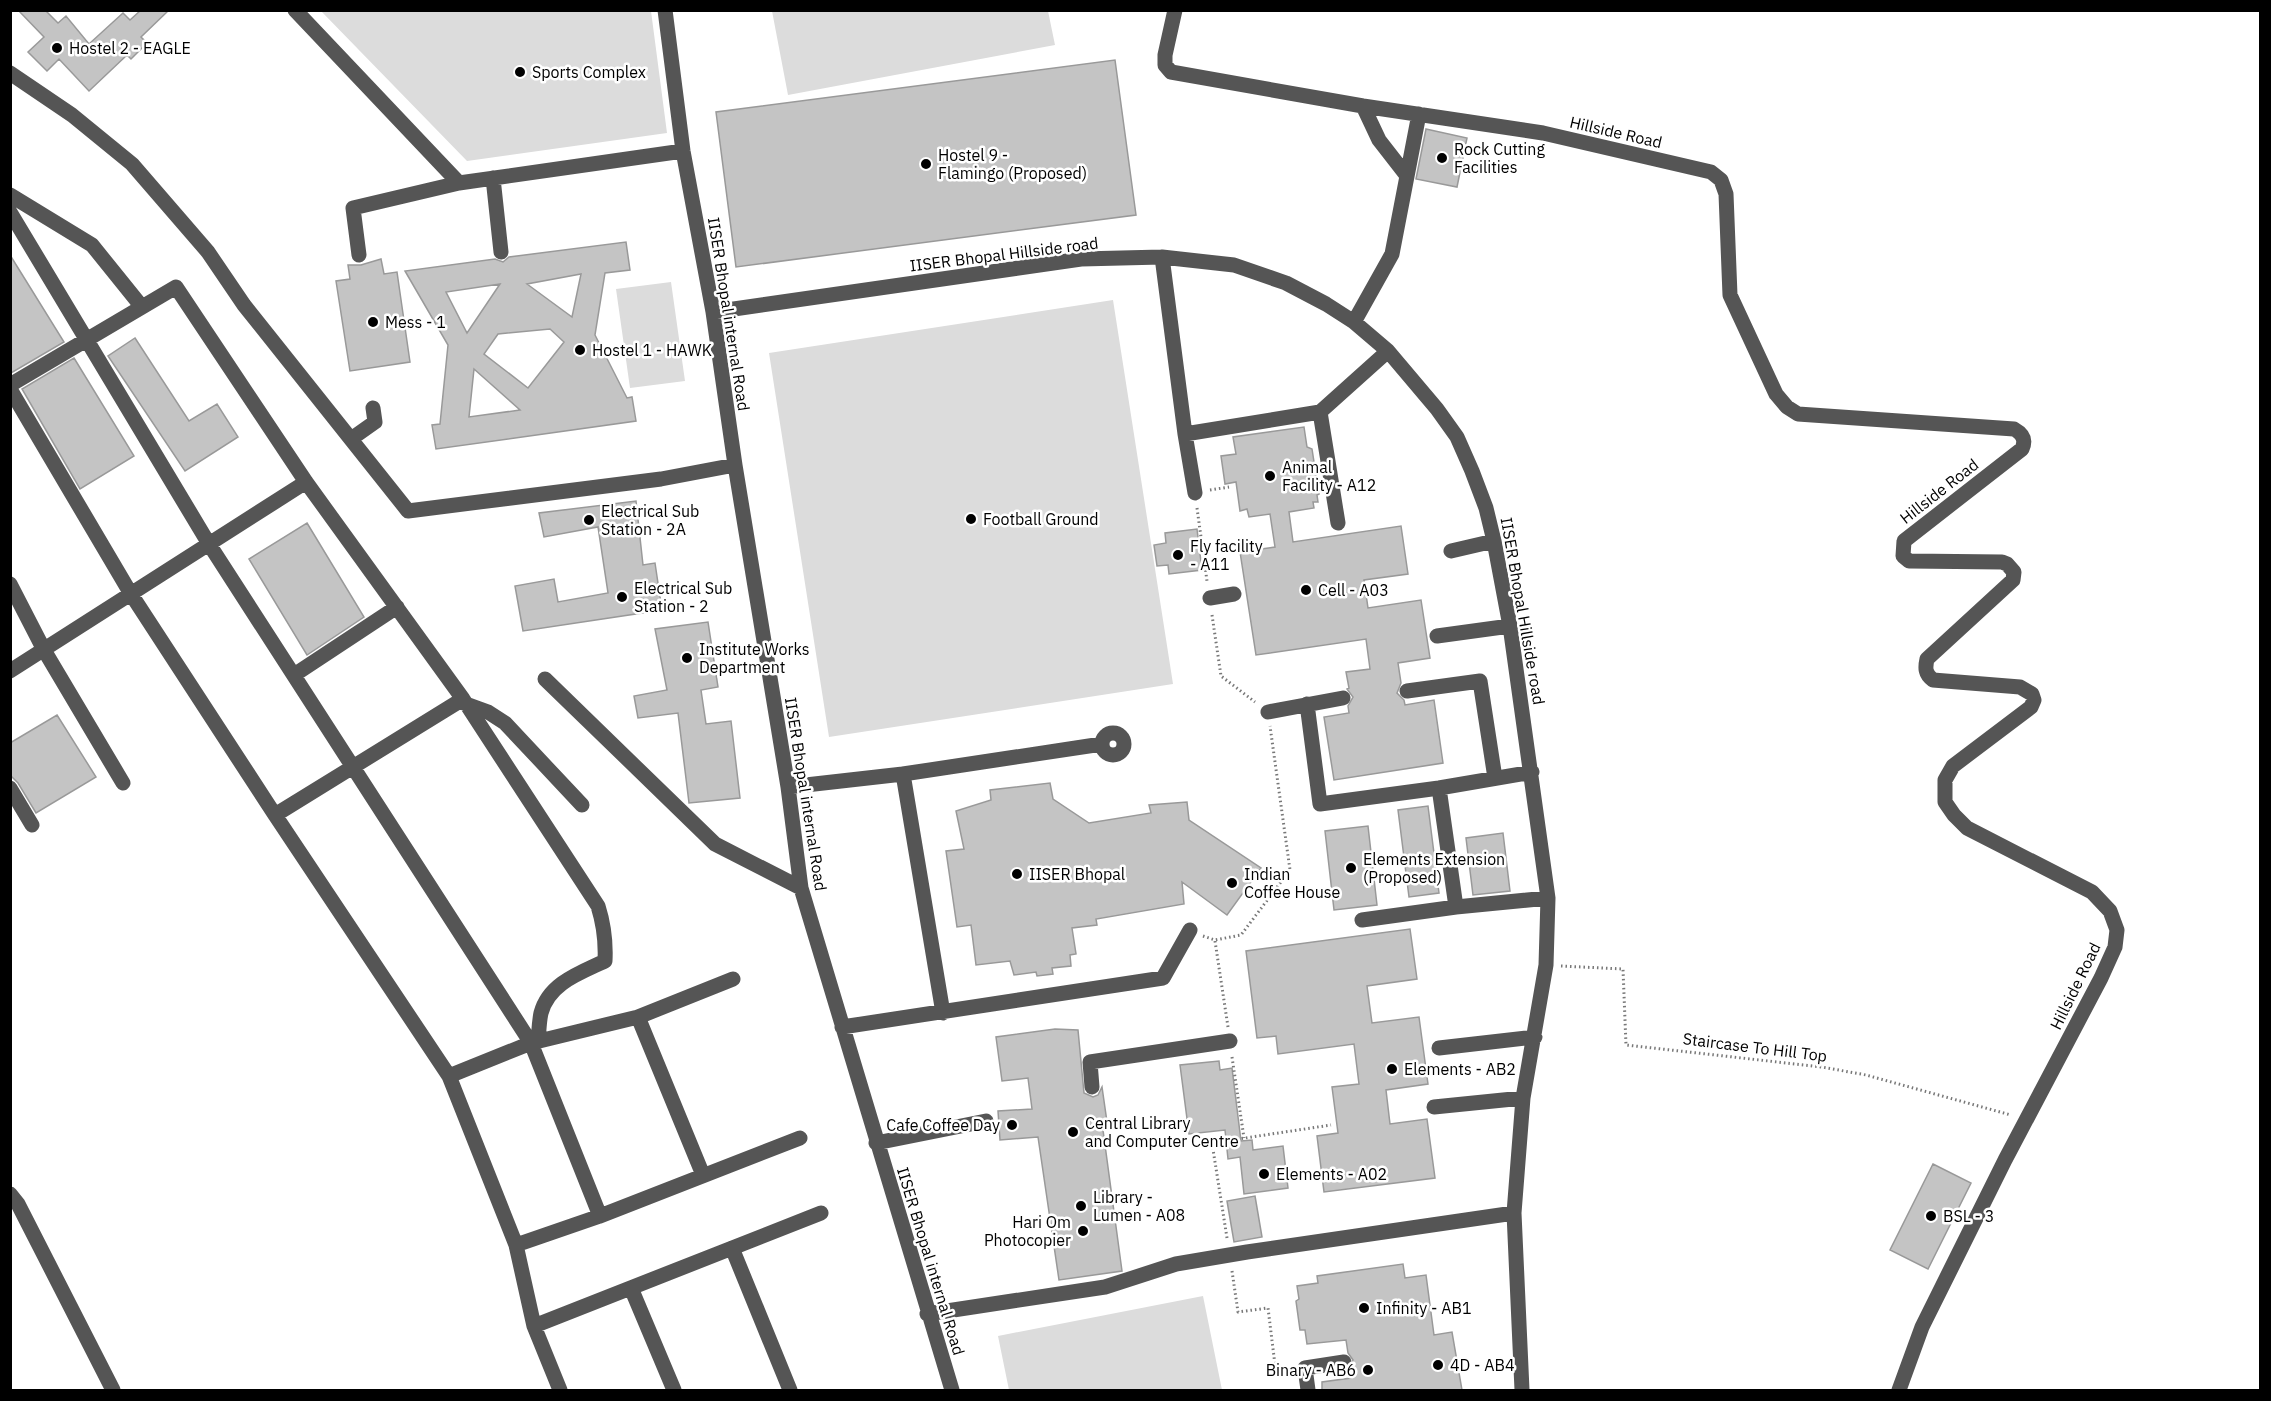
<svg xmlns="http://www.w3.org/2000/svg" width="2271" height="1401" font-family="'IBM Plex Sans',sans-serif">
	<style>
		.green { fill: #dcdcdc }
		.building { fill: #c4c4c4; stroke: #999; stroke-width: 1.5; fill-rule: evenodd }
		.lines { fill: none; stroke-linecap: round; stroke-linejoin: round }
		.path { stroke: #777; stroke-width: 3; stroke-dasharray: 1.5 3; stroke-linecap: butt }
		.minor { stroke: #555; stroke-width: 15 }
		.poi-dot { fill: #000; stroke: #fff; stroke-width: 2 }
		.labels { text-anchor: middle; stroke-width: 5; stroke-linejoin: round; paint-order: stroke }
		.poi-label { font-size: 16px; fill: #000; stroke: #fff; text-anchor: start }
		.street-label { font-size: 16px; fill: #000; stroke: #fff }
	</style>
	<rect width="100%" height="100%" fill="#fff"/>
	<path class="green" d="M 321,11 L 651,11 L 667,133 L 467,161 Z
		M 772,11 L 1048,11 L 1055,45 L 788,95 Z
		M 671,282 L 685,381 L 630,388 L 616,289 Z
		M 1113,300 L 1173,684 L 829,737 L 769,353 Z
		M 1203,1296 L 1222,1390 L 1009,1390 L 998,1336 Z"/>
	<path class="building" d="M 18,10 L 45,10 L 58,23 L 66,16 L 89,44 L 123,13 L 130,20 L 141,10 L 169,10 L 141,37 L 147,43 L 131,59 L 127,55 L 89,91 L 59,59 L 47,71 L 28,52 L 44,37 Z
		M 1115,60 L 1136,215 L 736,267 L 716,112 Z
		M 1426,129 L 1467,138 L 1457,187 L 1416,179 Z
		M 626,242 L 630,270 L 605,273 L 595,335 L 627,398 L 632,397 L 636,421 L 436,449 L 432,425 L 440,424 L 448,345 L 405,271 L 495,259 L 503,262 L 509,257 ZM 581,274 L 572,317 L 527,284 ZM 500,284 L 467,333 L 446,292 ZM 550,329 L 564,342 L 528,388 L 484,354 L 498,334 ZM 474,369 L 520,410 L 469,417 Z
		M 10,255 L 64,342 L 11,373 L 10,373 Z
		M 381,259 L 384,274 L 397,272 L 410,362 L 350,371 L 336,281 L 350,279 L 348,265 L 361,265 Z
		M 135,338 L 189,421 L 217,404 L 238,437 L 185,471 L 108,356 Z
		M 74,358 L 134,456 L 80,489 L 22,389 Z
		M 1304,427 L 1307,447 L 1312,449 L 1319,494 L 1317,495 L 1318,502 L 1313,502 L 1314,508 L 1289,512 L 1293,542 L 1401,526 L 1408,574 L 1364,580 L 1368,608 L 1421,600 L 1430,658 L 1398,663 L 1401,683 L 1397,693 L 1404,700 L 1405,705 L 1434,700 L 1443,763 L 1334,780 L 1324,717 L 1349,713 L 1348,706 L 1353,697 L 1347,689 L 1349,688 L 1346,672 L 1370,669 L 1366,639 L 1256,655 L 1240,552 L 1275,547 L 1270,514 L 1249,517 L 1247,509 L 1240,511 L 1236,482 L 1225,484 L 1221,456 L 1236,454 L 1233,437 Z
		M 636,501 L 643,565 L 655,563 L 662,610 L 523,631 L 515,586 L 554,579 L 558,602 L 608,593 L 598,527 L 544,537 L 539,513 Z
		M 307,523 L 364,617 L 307,655 L 249,559 Z
		M 1197,529 L 1202,570 L 1169,574 L 1168,565 L 1157,566 L 1154,545 L 1166,543 L 1165,533 Z
		M 708,622 L 718,687 L 701,690 L 706,724 L 731,721 L 740,798 L 689,803 L 678,713 L 638,718 L 634,696 L 667,690 L 655,629 Z
		M 57,715 L 96,777 L 36,813 L 18,783 L 10,775 L 10,743 Z
		M 1050,783 L 1053,799 L 1089,823 L 1151,813 L 1149,805 L 1187,802 L 1189,820 L 1261,868 L 1227,915 L 1182,882 L 1184,904 L 1096,919 L 1097,925 L 1072,928 L 1076,954 L 1070,955 L 1071,966 L 1052,968 L 1053,974 L 1037,976 L 1036,972 L 1014,975 L 1010,961 L 976,965 L 971,925 L 957,927 L 946,851 L 964,849 L 956,811 L 991,800 L 990,790 Z
		M 1428,806 L 1439,893 L 1409,897 L 1398,810 Z
		M 1368,826 L 1377,905 L 1334,910 L 1325,831 Z
		M 1503,833 L 1510,891 L 1473,895 L 1466,838 Z
		M 1410,929 L 1417,979 L 1367,986 L 1372,1023 L 1419,1017 L 1428,1084 L 1386,1090 L 1390,1124 L 1427,1119 L 1435,1178 L 1324,1192 L 1317,1136 L 1338,1133 L 1332,1087 L 1359,1084 L 1354,1044 L 1278,1054 L 1276,1036 L 1257,1038 L 1246,951 Z
		M 1055,1029 L 1078,1030 L 1084,1093 L 1093,1097 L 1098,1095 L 1102,1087 L 1108,1129 L 1103,1130 L 1122,1271 L 1059,1280 L 1038,1137 L 1000,1140 L 998,1111 L 1032,1109 L 1028,1078 L 1002,1081 L 996,1037 Z
		M 1219,1061 L 1220,1070 L 1232,1068 L 1241,1141 L 1252,1140 L 1253,1150 L 1283,1146 L 1288,1188 L 1244,1194 L 1240,1157 L 1228,1159 L 1225,1130 L 1189,1134 L 1180,1065 Z
		M 1933,1164 L 1971,1183 L 1928,1269 L 1890,1250 Z
		M 1255,1196 L 1262,1237 L 1234,1242 L 1227,1201 Z
		M 1403,1264 L 1405,1278 L 1426,1275 L 1434,1335 L 1452,1332 L 1462,1390 L 1322,1390 L 1322,1382 L 1351,1378 L 1350,1369 L 1353,1360 L 1348,1353 L 1346,1340 L 1307,1344 L 1305,1330 L 1300,1330 L 1296,1301 L 1299,1299 L 1297,1286 L 1318,1283 L 1317,1276 Z"/>
	<g class="lines">
		<path class="path" d="M 1210,490 L 1229,487
			M 1197,508 L 1207,581
			M 1212,615 L 1221,676 L 1255,702
			M 1203,936 L 1215,940 L 1241,935 L 1290,870 L 1270,726
			M 1215,941 L 1228,1027
			M 1561,966 L 1623,969 L 1626,1045 L 1822,1067 L 1866,1075 L 2011,1115
			M 1232,1057 L 1244,1138
			M 1227,1238 L 1212,1143 L 1331,1125
			M 1232,1271 L 1238,1312 L 1268,1308 L 1276,1373 L 1291,1370"/>
		<path class="minor" d="M 295,10 L 459,183 L 683,151
			M 665,10 L 683,151 L 713,312 L 735,465 L 788,787 L 801,888 L 952,1390
			M 1175,10 L 1165,55 L 1165,65 L 1171,72 L 1363,106 L 1543,133 L 1711,172 L 1721,180 L 1726,194 L 1730,295 L 1776,394 L 1787,407 L 1798,414 L 2014,429 C 2023,434 2026,440 2022,449 L 1904,541 L 1903,556 L 1909,561 L 2002,562 L 2007,564 L 2014,572 L 2013,580 L 1927,659 C 1925,668 1925,674 1933,680 L 2020,687 L 2032,694 L 2034,700 L 2031,707 L 1953,766 L 1945,780 L 1945,802 L 1954,815 L 1967,828 L 2092,892 L 2110,911 L 2117,930 L 2115,947 L 2101,978 L 2005,1160 L 1922,1327 L 1899,1390
			M 10,73 L 72,115 L 132,164 L 208,252 L 244,305 L 408,511 L 661,479 L 735,465
			M 1363,106 L 1379,140 L 1407,176
			M 493,178 L 501,252
			M 10,195 L 92,245 L 142,307
			M 10,212 L 209,544 L 531,1043 L 600,1216
			M 359,255 L 353,208 L 459,183
			M 1162,257 L 1185,434 L 1320,412 L 1388,351
			M 713,312 L 1081,259 L 1162,257 L 1234,265 L 1286,283 L 1326,304 L 1354,322 L 1388,351 L 1437,409 L 1457,437 L 1472,471 L 1486,508 L 1494,541 L 1510,626 L 1548,898 L 1546,965 L 1523,1098 L 1514,1213 L 1522,1390
			M 1354,322 L 1392,254 L 1419,114
			M 10,385 L 176,287 L 306,482 L 463,699 L 598,906 C 604,925 606,941 605,961 C 580,973 549,983 541,1013 C 539,1022 539,1032 538,1041
			M 10,389 L 131,594 L 275,815 L 449,1076 L 516,1245 L 534,1326 L 560,1390
			M 1320,412 L 1338,523
			M 1185,434 L 1195,493
			M 351,439 L 375,422 L 373,408
			M 1451,551 L 1494,541
			M 10,584 L 44,650 L 123,783
			M 1210,598 L 1234,594
			M 1437,636 L 1510,626
			M 10,671 L 306,482
			M 294,675 L 397,607
			M 545,679 L 715,844 L 801,888
			M 1407,691 L 1480,681 L 1495,778
			M 466,704 L 488,712 L 505,723 L 582,805
			M 1307,704 L 1320,804 L 1439,788 L 1532,772
			M 1268,712 L 1343,698
			M1102 744a11 11 0 1 1 22 0a11 11 0 1 1-22 0Z
			M 903,774 L 943,1013
			M 788,787 L 903,774 L 1102,744
			M 10,788 L 32,825
			M 1439,788 L 1456,907
			M 275,815 L 463,699
			M 1362,920 L 1456,907 L 1548,898
			M 638,1017 L 703,1175
			M 842,1027 L 1163,978 L 1190,930
			M 1439,1048 L 1535,1037
			M 449,1076 L 531,1043 L 638,1017 L 733,979
			M 1092,1087 L 1090,1062 L 1230,1041
			M 1434,1107 L 1523,1098
			M 876,1143 L 986,1121
			M 10,1194 L 18,1204 L 113,1390
			M 516,1245 L 600,1216 L 800,1138
			M 732,1248 L 790,1390
			M 631,1288 L 674,1390
			M 927,1314 L 1105,1287 L 1176,1264 L 1247,1252 L 1514,1213
			M 534,1326 L 821,1213
			M 1308,1390 L 1305,1368 L 1344,1362"/>
	</g>
	<g class="poi-dot">
		<circle cx="57" cy="48" r="6"/>
		<circle cx="520" cy="72" r="6"/>
		<circle cx="1442" cy="158" r="6"/>
		<circle cx="926" cy="164" r="6"/>
		<circle cx="373" cy="322" r="6"/>
		<circle cx="580" cy="350" r="6"/>
		<circle cx="1270" cy="476" r="6"/>
		<circle cx="971" cy="519" r="6"/>
		<circle cx="589" cy="520" r="6"/>
		<circle cx="1178" cy="555" r="6"/>
		<circle cx="1306" cy="590" r="6"/>
		<circle cx="622" cy="597" r="6"/>
		<circle cx="687" cy="658" r="6"/>
		<circle cx="1351" cy="868" r="6"/>
		<circle cx="1017" cy="874" r="6"/>
		<circle cx="1232" cy="883" r="6"/>
		<circle cx="1392" cy="1069" r="6"/>
		<circle cx="1012" cy="1125" r="6"/>
		<circle cx="1073" cy="1132" r="6"/>
		<circle cx="1264" cy="1174" r="6"/>
		<circle cx="1081" cy="1206" r="6"/>
		<circle cx="1931" cy="1216" r="6"/>
		<circle cx="1083" cy="1231" r="6"/>
		<circle cx="1364" cy="1308" r="6"/>
		<circle cx="1438" cy="1365" r="6"/>
		<circle cx="1368" cy="1370" r="6"/>
	</g>
	<g class="labels">
		<g class="poi-label">
			<text x="69" y="54">Hostel 2 - EAGLE</text>
			<text x="532" y="78">Sports Complex</text>
			<text x="1454" y="155">Rock Cutting<tspan x="1454" dy="18">Facilities</tspan></text>
			<text x="938" y="161">Hostel 9 -<tspan x="938" dy="18">Flamingo (Proposed)</tspan></text>
			<text x="385" y="328">Mess - 1</text>
			<text x="592" y="356">Hostel 1 - HAWK</text>
			<text x="1282" y="473">Animal<tspan x="1282" dy="18">Facility - A12</tspan></text>
			<text x="601" y="517">Electrical Sub<tspan x="601" dy="18">Station - 2A</tspan></text>
			<text x="983" y="525">Football Ground</text>
			<text x="1190" y="552">Fly facility<tspan x="1190" dy="18">- A11</tspan></text>
			<text x="634" y="594">Electrical Sub<tspan x="634" dy="18">Station - 2</tspan></text>
			<text x="1318" y="596">Cell - A03</text>
			<text x="699" y="655">Institute Works<tspan x="699" dy="18">Department</tspan></text>
			<text x="1363" y="865">Elements Extension<tspan x="1363" dy="18">(Proposed)</tspan></text>
			<text x="1029" y="880">IISER Bhopal</text>
			<text x="1244" y="880">Indian<tspan x="1244" dy="18">Coffee House</tspan></text>
			<text x="1404" y="1075">Elements - AB2</text>
			<text x="1085" y="1129">Central Library<tspan x="1085" dy="18">and Computer Centre</tspan></text>
			<text x="1000" y="1131" text-anchor="end">Cafe Coffee Day</text>
			<text x="1276" y="1180">Elements - A02</text>
			<text x="1093" y="1203">Library -<tspan x="1093" dy="18">Lumen - A08</tspan></text>
			<text x="1943" y="1222">BSL - 3</text>
			<text x="1071" y="1228" text-anchor="end">Hari Om<tspan x="1071" dy="18">Photocopier</tspan></text>
			<text x="1376" y="1314">Infinity - AB1</text>
			<text x="1450" y="1371">4D - AB4</text>
			<text x="1356" y="1376" text-anchor="end">Binary - AB6</text>
		</g>
		<g class="street-label">
			<text transform="translate(1616 132) rotate(13)" y="6">Hillside Road</text>
			<text transform="translate(1004 254) rotate(-7)" y="6">IISER Bhopal Hillside road</text>
			<text transform="translate(729 314) rotate(81)" y="6">IISER Bhopal internal Road</text>
			<text transform="translate(1939 491) rotate(-38)" y="6">Hillside Road</text>
			<text transform="translate(1523 611) rotate(80)" y="6">IISER Bhopal Hillside road</text>
			<text transform="translate(806 794) rotate(81)" y="6">IISER Bhopal internal Road</text>
			<text transform="translate(2075 986) rotate(-64)" y="6">Hillside Road</text>
			<text transform="translate(1755 1047) rotate(7)" y="6">Staircase To Hill Top</text>
			<text transform="translate(931 1261) rotate(73)" y="6">IISER Bhopal internal Road</text>
		</g>
	</g>
	<rect width="2271" height="1401" fill="none" stroke="#000000" stroke-width="24"/>
</svg>
